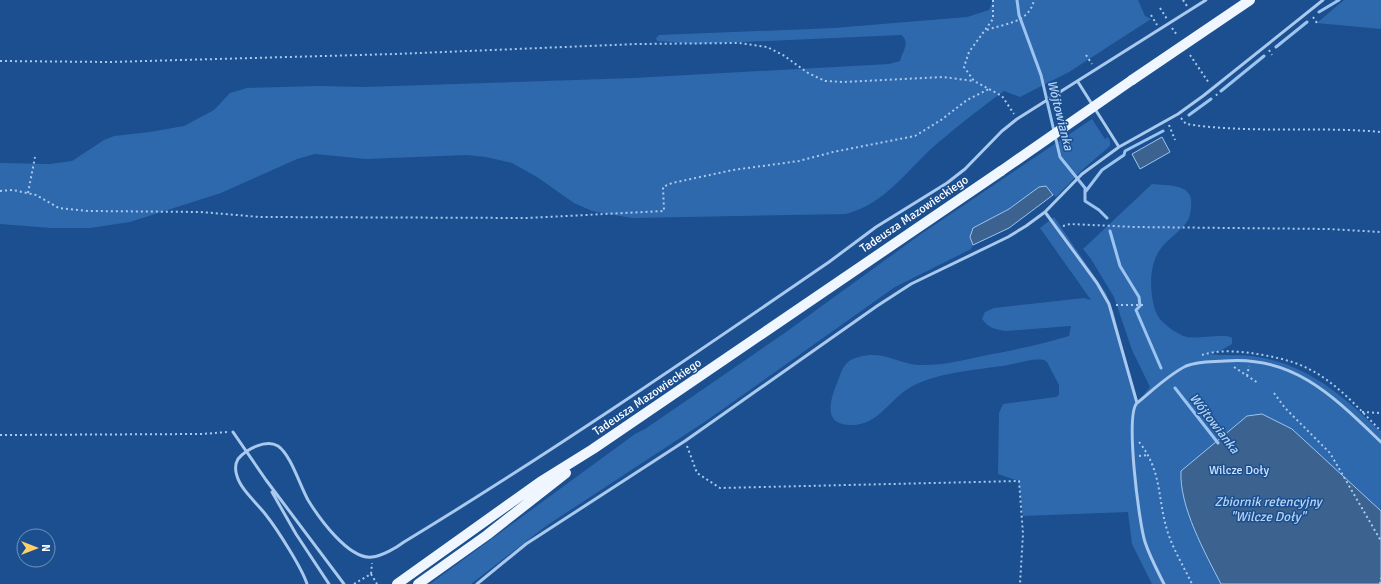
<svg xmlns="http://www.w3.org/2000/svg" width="1381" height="584" font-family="Signika,sans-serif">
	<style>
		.green { fill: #2e69ad }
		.water { fill: #3c6290; stroke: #9cc4f0 }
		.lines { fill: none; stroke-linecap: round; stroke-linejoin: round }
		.stream { stroke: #9cc4f0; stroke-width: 3 }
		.path { stroke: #a9c9ee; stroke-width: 2; stroke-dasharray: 2 3; stroke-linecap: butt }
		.lane { stroke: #a9c9ee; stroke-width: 3 }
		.primary { stroke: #f0f6ff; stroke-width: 10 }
		.primary-bridge { stroke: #f0f6ff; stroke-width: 10 }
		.labels { text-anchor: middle; stroke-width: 3; stroke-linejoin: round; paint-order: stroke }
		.street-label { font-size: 12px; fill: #fff; stroke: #1b4f8f }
		.park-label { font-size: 12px; fill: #cfe3fa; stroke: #1b4f8f }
		.water-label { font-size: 13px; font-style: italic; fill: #b5d3f5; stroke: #1b4f8f }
	</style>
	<rect width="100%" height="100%" fill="#1b4f8f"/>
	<path class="green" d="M 993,0 L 1138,0 L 1145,16 L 1151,19 L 1069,72 L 1020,97 L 1004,91 C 982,107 960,124 939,142 C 909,167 886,204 846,214 L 632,218 L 592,211 L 574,203 L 537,177 L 512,163 L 486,157 L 467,155 L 366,159 L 315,154 L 297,159 L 221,193 L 130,222 L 90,228 L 51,228 L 0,224 L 0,163 L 50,164 L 72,161 L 104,140 L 114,136 L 150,132 L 184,126 L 214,110 L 230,93 L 247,88 L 319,86 L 364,87 L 634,78 L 889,64 L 900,61 C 902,52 911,42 901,35 L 697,44 L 657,41 L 656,38 L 659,35 L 834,28 L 967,17 L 989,10 Z
		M 1344,0 L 1381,0 L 1381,29 L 1317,23 Z
		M 1092,119 L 1105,139 L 1108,137 L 1110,141 L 1110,146 L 1082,170 L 1056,197 L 1053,195 L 1046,186 L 1039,187 L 1009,209 L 973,228 L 970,237 L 973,245 L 971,249 L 895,287 L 706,421 L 546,526 L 471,584 L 430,584 L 635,434 L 645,429 L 786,332 L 921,234 Z
		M 1152,184 C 1167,186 1194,183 1191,205 C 1191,211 1190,218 1186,223 C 1180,232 1167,239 1159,251 C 1151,264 1150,281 1152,296 C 1153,303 1155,313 1160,319 C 1166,326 1178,335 1187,337 C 1197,339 1228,333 1232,338 L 1232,344 L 1220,351 L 1208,354 C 1225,356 1241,354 1257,357 C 1308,364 1345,398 1381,432 L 1381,584 L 1152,584 L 1132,544 L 1128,512 L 1023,516 L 1019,481 L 998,474 L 999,413 L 1003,404 L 1056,397 L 1059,395 L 1059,385 L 1047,362 L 1044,360 C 1033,358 1019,363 1008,365 C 978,370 937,372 911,387 C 889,399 879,425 852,425 C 822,425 830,401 837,383 C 840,376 842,367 848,362 C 851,359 856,358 859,357 C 882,350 897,363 918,365 C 941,366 964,360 987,355 C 1015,350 1042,344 1069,336 L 1071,326 L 1005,331 C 994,329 989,328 982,319 L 985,312 L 994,308 L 1084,298 L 1091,300 L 1040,228 L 1054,217 L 1106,293 L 1114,313 L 1125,360 L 1137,403 L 1150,387 L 1132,350 L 1114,297 L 1091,259 L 1083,249 Z"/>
	<path class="water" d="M 1162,137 L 1170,152 L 1140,169 L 1132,154 Z
		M 1046,186 L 1053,195 L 1009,228 L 973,245 L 970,237 L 973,228 L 1009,209 L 1039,187 Z
		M 1262,414 L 1292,429 L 1381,511 L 1381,584 L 1221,584 C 1205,553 1179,506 1181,471 L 1247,416 Z"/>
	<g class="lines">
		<path class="stream" d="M 1017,0 L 1019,15 L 1041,75 L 1060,157 L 1085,188 L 1085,201 L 1099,210 L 1107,218
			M 1319,12 L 1339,0
			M 1276,47 L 1307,22
			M 1221,91 L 1264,56
			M 1189,115 L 1211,99
			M 1086,191 L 1102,170 L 1124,155 L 1125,151 L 1163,131
			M 1110,231 L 1120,266 L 1139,297 L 1140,306 L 1136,310 L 1161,368
			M 1175,388 L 1218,443"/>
		<path class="path" d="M 993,0 L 993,19 L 969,52 L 964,67 L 974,81 L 1002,96 L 1014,114
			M 1183,0 L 1187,6
			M 1160,8 L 1167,19
			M 1151,15 L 1157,25
			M 1313,17 L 1317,23
			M 1172,28 L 1177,35
			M 987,30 C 1006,23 1029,23 1034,0
			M 1269,50 L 1272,55
			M 1086,55 L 1092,64
			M 1190,55 L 1209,83
			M 0,61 L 110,62 L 395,54 L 637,44 L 739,43 L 767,47 L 783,55 L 808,73 L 825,81 L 844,82 L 943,77 L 974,81
			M 1216,94 L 1219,98
			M 1181,118 L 1186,124 C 1252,134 1316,126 1381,132
			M 1169,125 L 1175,140
			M 0,191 L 13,190 L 36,195 L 59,208 L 89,211 L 201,212 L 260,217 L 526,218 L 664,211 L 663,187 L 672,183 L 733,170 L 799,161 L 833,152 L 915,136 L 941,120 L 967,100 L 989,89
			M 28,193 L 35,157
			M 1063,226 L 1070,224 L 1135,227 L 1328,229 L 1381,232
			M 1116,305 L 1144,305
			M 1202,355 C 1217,350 1235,351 1251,353 C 1270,356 1292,360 1309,369 C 1337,383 1359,409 1381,431
			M 1234,367 L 1258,383
			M 1247,376 L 1249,366
			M 1274,393 L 1285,408 L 1330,453 L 1381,541
			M 1362,412 L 1381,413
			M 0,435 L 202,434 L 228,432
			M 1139,442 C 1163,472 1157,500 1168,533 C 1174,551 1184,567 1192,584
			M 687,446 L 697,473 L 720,488 L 1019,481 L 1023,534 L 1020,584
			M 1139,456 L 1149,455
			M 371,574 L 377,584
			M 354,584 L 371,574 L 372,563
			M 1380,584 L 1381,578"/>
		<path class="lane" d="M 1078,82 L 1119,147
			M 1045,212 L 1097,283 L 1109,304 L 1137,403 C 1125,415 1139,523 1145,542 C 1150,557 1157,570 1164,584
			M 1137,403 C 1152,391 1168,375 1186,366 C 1198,361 1212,362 1225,361 C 1294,355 1335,398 1381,442
			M 233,432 L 266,480 L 344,584
			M 272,492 L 296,534 L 329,584
			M 307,584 C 302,568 277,529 266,515 C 257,503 241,490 237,476 C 235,470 235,464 238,459 C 246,449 266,439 278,446 C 291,455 300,486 308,500 C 319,518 349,560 372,557 C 382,556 396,548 404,542 C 549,454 689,358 829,262 L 876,227 L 947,183 L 965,169 L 1002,131 L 1017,119 L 1206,0
			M 477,584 L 526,544 L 685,441 L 877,306 L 911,284 L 1008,237 L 1026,226 L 1045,212 L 1082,174 L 1119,147 L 1178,114 L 1203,96 L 1323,0"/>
		<path class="primary" d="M 1132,80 L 1250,0
			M 397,584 L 540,482 L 593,449 L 1001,171
			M 418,584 L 487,535 L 566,473"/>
		<path class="primary-bridge" d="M 1001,171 L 1132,80"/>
	</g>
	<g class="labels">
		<g class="street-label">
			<text transform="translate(914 214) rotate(-34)" y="4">Tadeusza Mazowieckiego</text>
			<text transform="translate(647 397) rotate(-34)" y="4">Tadeusza Mazowieckiego</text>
		</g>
		<g class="park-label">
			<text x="1239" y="474">Wilcze Doły</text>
		</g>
		<g class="water-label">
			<text transform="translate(1061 115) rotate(76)" y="5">Wójtowianka</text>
			<text transform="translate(1215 423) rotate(52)" y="5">Wójtowianka</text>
			<text x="1268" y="506">Zbiornik retencyjny<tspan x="1268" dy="15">"Wilcze Doły"</tspan></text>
		</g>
	</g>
	<g transform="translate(36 548) rotate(90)"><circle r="19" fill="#1b4f8f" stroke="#7695bc"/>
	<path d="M0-3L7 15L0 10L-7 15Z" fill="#ffd166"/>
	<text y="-6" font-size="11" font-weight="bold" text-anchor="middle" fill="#ffffff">N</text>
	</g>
</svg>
